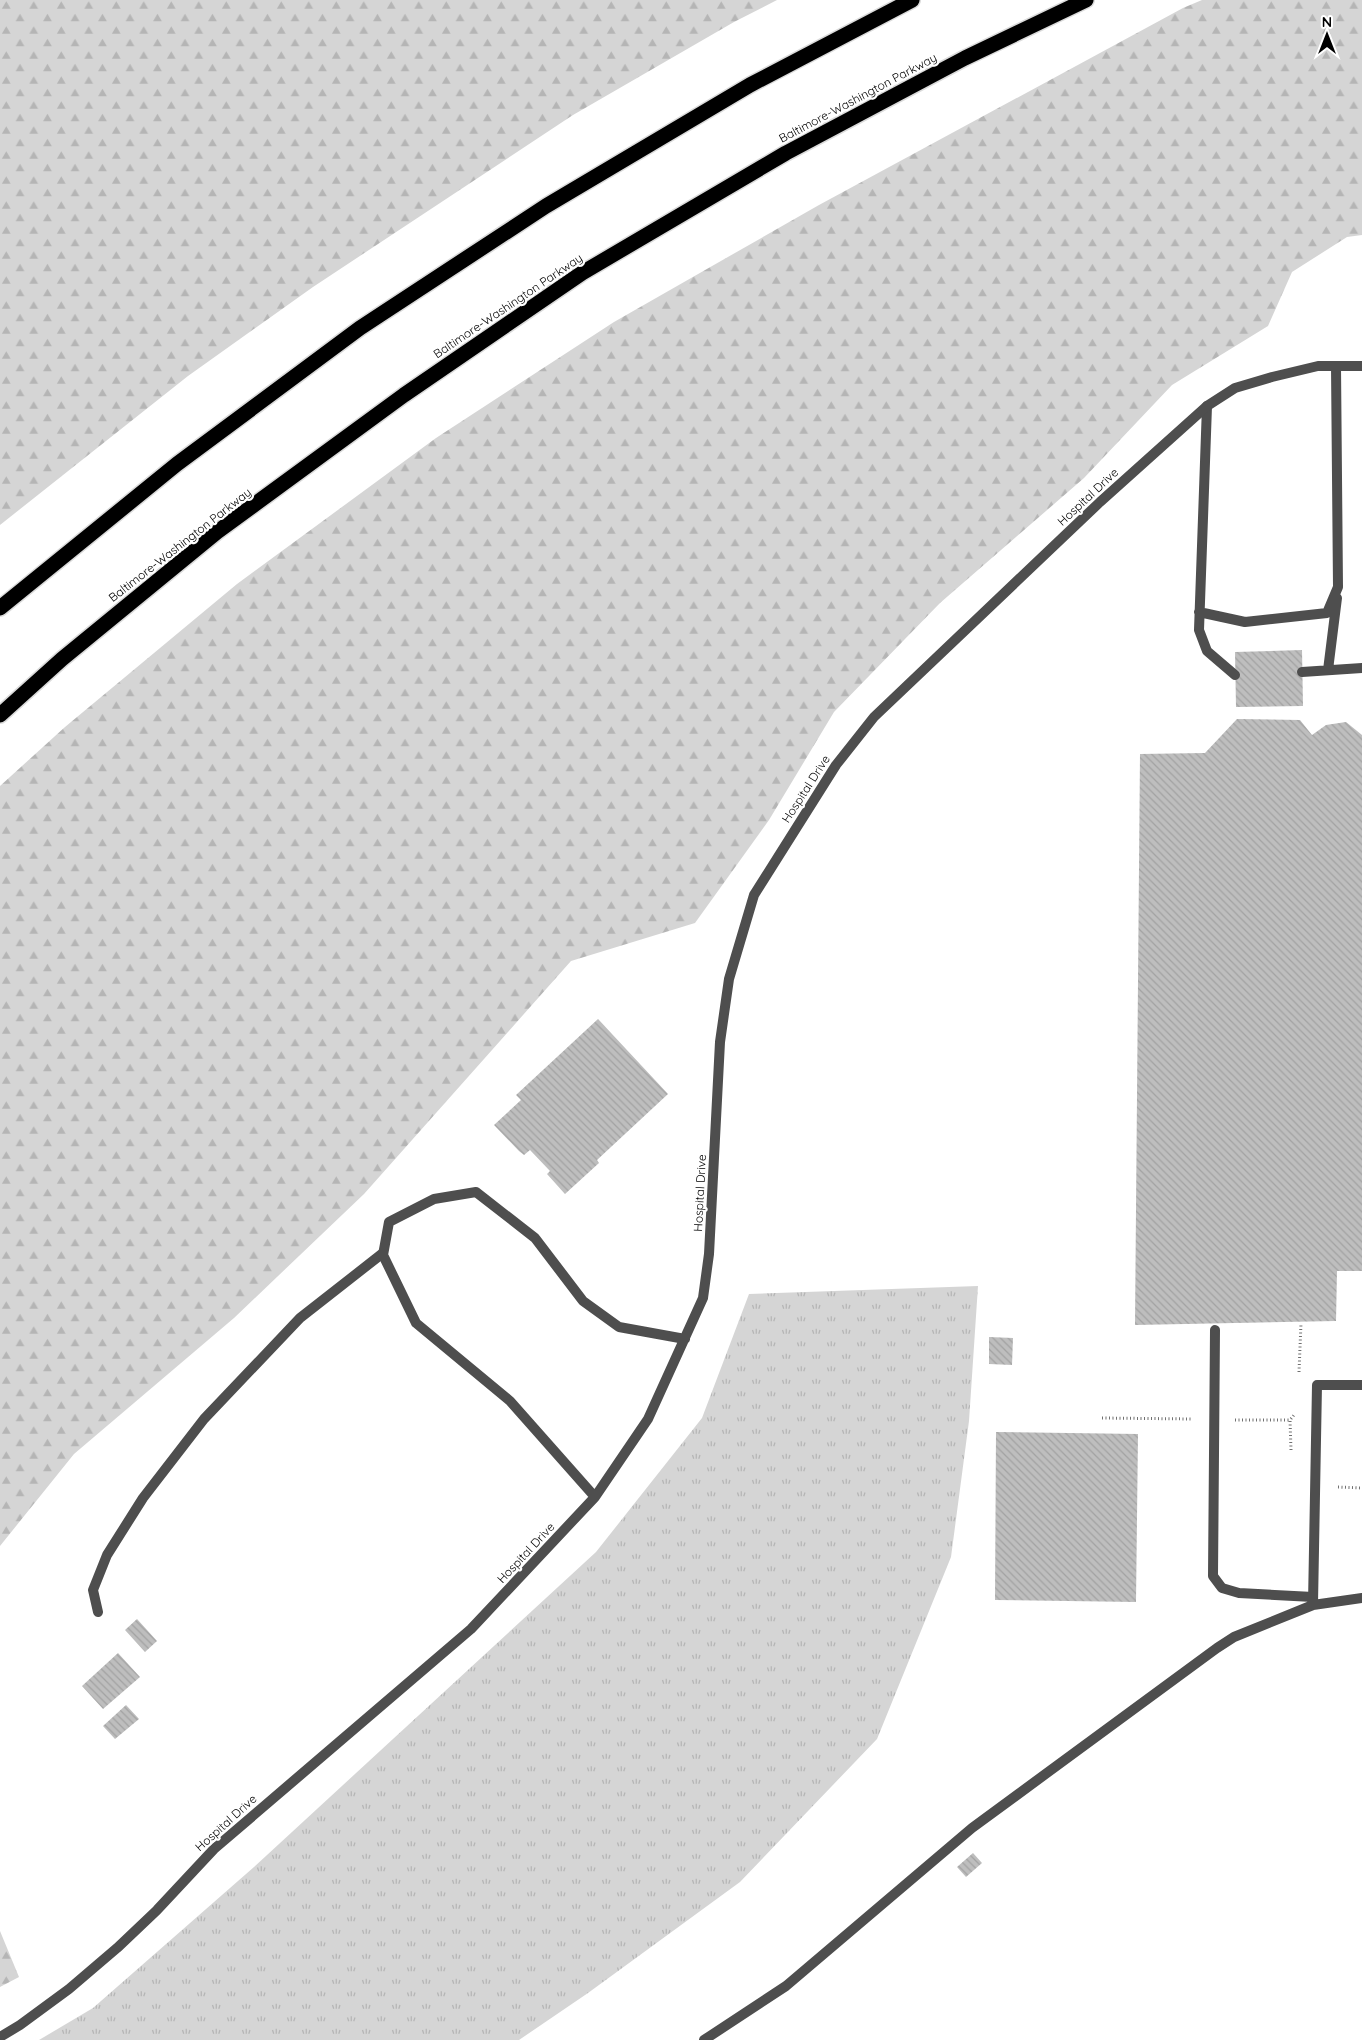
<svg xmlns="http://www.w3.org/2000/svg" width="1362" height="2040" font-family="Quicksand,sans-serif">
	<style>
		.grass { fill: url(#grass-tufts) }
		.forest { fill: url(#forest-firs) }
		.building { fill: url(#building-back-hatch) }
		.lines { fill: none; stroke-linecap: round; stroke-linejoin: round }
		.motorway-casing { stroke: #dbdbdb; stroke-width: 18 }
		.path { stroke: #707070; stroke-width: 3; stroke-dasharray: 1 2.5; stroke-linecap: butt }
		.service { stroke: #4e4e4e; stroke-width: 10 }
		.minor { stroke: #4e4e4e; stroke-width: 10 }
		.motorway { stroke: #000; stroke-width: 15 }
		.labels { text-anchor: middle; stroke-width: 4.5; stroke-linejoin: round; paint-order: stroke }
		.street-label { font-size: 12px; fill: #000; stroke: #fff }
	</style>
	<defs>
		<pattern id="grass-tufts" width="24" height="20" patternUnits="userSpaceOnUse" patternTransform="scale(1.25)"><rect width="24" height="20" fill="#d5d5d5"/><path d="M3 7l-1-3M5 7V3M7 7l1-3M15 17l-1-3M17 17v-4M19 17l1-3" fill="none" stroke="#b5b5b5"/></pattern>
		<pattern id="forest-firs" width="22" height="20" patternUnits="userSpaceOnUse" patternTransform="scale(1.25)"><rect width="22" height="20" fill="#d5d5d5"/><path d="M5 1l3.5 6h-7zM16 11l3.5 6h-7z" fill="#b5b5b5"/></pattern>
		<pattern id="building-back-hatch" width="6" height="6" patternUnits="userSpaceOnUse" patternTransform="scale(1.25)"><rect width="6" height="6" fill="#bebebe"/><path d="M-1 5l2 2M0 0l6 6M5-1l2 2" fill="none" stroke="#a2a2a2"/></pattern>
	</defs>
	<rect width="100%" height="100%" fill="#fff"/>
	<path class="grass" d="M 978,1286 L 969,1421 L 951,1557 L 877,1739 L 740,1882 L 588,1993 L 519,2040 L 39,2040 L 93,2008 L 254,1867 L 596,1552 L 702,1418 L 749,1294 Z"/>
	<path class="forest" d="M 0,0 L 777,0 L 734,22 L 573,115 L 313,287 L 188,376 L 0,525 Z
		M 1202,0 L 1362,0 L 1362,235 L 1347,237 L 1292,272 L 1268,326 L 1172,385 L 1084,478 L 940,603 L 834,712 L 769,820 L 695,923 L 571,961 L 364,1194 L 234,1318 L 74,1454 L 0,1546 L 0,786 L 65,727 L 237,584 L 436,438 L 614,322 L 819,205 L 1183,8 Z
		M 0,1931 L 19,1977 L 0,1987 Z"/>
	<path class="building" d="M 1302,650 L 1303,706 L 1236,707 L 1235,652 Z
		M 1237,719 L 1300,720 L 1312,735 L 1326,725 L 1346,722 L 1362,735 L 1362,1271 L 1337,1271 L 1336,1321 L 1135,1325 L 1140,754 L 1205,753 Z
		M 598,1019 L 668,1094 L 597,1160 L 599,1163 L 565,1194 L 547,1174 L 550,1171 L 530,1150 L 524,1155 L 519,1151 L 494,1125 L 521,1100 L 516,1095 Z
		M 989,1337 L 1013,1338 L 1012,1365 L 989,1364 Z
		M 996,1432 L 1138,1434 L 1136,1602 L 995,1600 Z
		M 137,1619 L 157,1641 L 145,1652 L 125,1630 Z
		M 118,1653 L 140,1677 L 103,1709 L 82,1686 Z
		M 126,1705 L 139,1719 L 115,1739 L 103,1726 Z
		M 973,1853 L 982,1863 L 966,1877 L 957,1867 Z"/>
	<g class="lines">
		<g class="motorway-casing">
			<path id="motorway" d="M 0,608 L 177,464 L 360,328 L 546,206 L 750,85 L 912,0
				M 0,715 L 62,659 L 217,532 L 404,395 L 582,273 L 786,153 L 965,58 L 1086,0"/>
		</g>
		<path class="path" d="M 1299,1372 L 1301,1323
			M 1102,1418 L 1192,1419
			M 1235,1420 L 1290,1420
			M 1291,1450 L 1290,1420 L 1294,1415
			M 1338,1487 L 1362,1488"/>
		<path class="service" d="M 1207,406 L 1199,630 L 1207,651 L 1235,675
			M 1199,612 L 1245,622 L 1327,613 L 1338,587 L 1336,366
			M 1328,670 L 1337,598
			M 1302,672 L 1362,668
			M 1215,1330 L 1213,1576 L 1222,1588 L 1239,1593 L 1313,1597
			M 1313,1604 L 1317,1385 L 1362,1385
			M 98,1612 L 93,1590 L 107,1555 L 143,1498 L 204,1419 L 300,1318 L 383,1253
			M 704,2040 L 786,1986 L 972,1828 L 1217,1648 L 1234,1637 L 1313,1605 L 1362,1598"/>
		<path class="minor" d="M 595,1497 L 510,1401 L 416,1323 L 383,1255 L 389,1222 L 434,1199 L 476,1192 L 535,1238 L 583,1301 L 619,1327 L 685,1339
			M 0,2037 L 20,2025 L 69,1989 L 117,1948 L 157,1910 L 214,1849 L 471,1629 L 595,1497 L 648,1419 L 703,1298 L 709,1254 L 720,1042 L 729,979 L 754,895 L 836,765 L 874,717 L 1100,502 L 1207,406 L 1235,388 L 1272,377 L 1318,366 L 1362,366"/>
		<use href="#motorway" class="motorway"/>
	</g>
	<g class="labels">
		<g class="street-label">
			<text transform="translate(858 98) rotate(-28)" y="4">Baltimore-Washington Parkway</text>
			<text transform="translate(508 306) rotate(-34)" y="4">Baltimore-Washington Parkway</text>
			<text transform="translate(1088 497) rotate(-43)" y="4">Hospital Drive</text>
			<text transform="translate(180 545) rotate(-38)" y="4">Baltimore-Washington Parkway</text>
			<text transform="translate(806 789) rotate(-57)" y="4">Hospital Drive</text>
			<text transform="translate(700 1193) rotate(-87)" y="4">Hospital Drive</text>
			<text transform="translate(526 1553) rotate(-47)" y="4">Hospital Drive</text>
			<text transform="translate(226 1823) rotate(-42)" y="4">Hospital Drive</text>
		</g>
	</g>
	<g transform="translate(1327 35)" stroke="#ffffff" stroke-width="4" paint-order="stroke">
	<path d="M0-4L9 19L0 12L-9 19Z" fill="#000000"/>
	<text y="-8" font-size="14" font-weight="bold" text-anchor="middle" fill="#000000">N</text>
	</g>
</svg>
